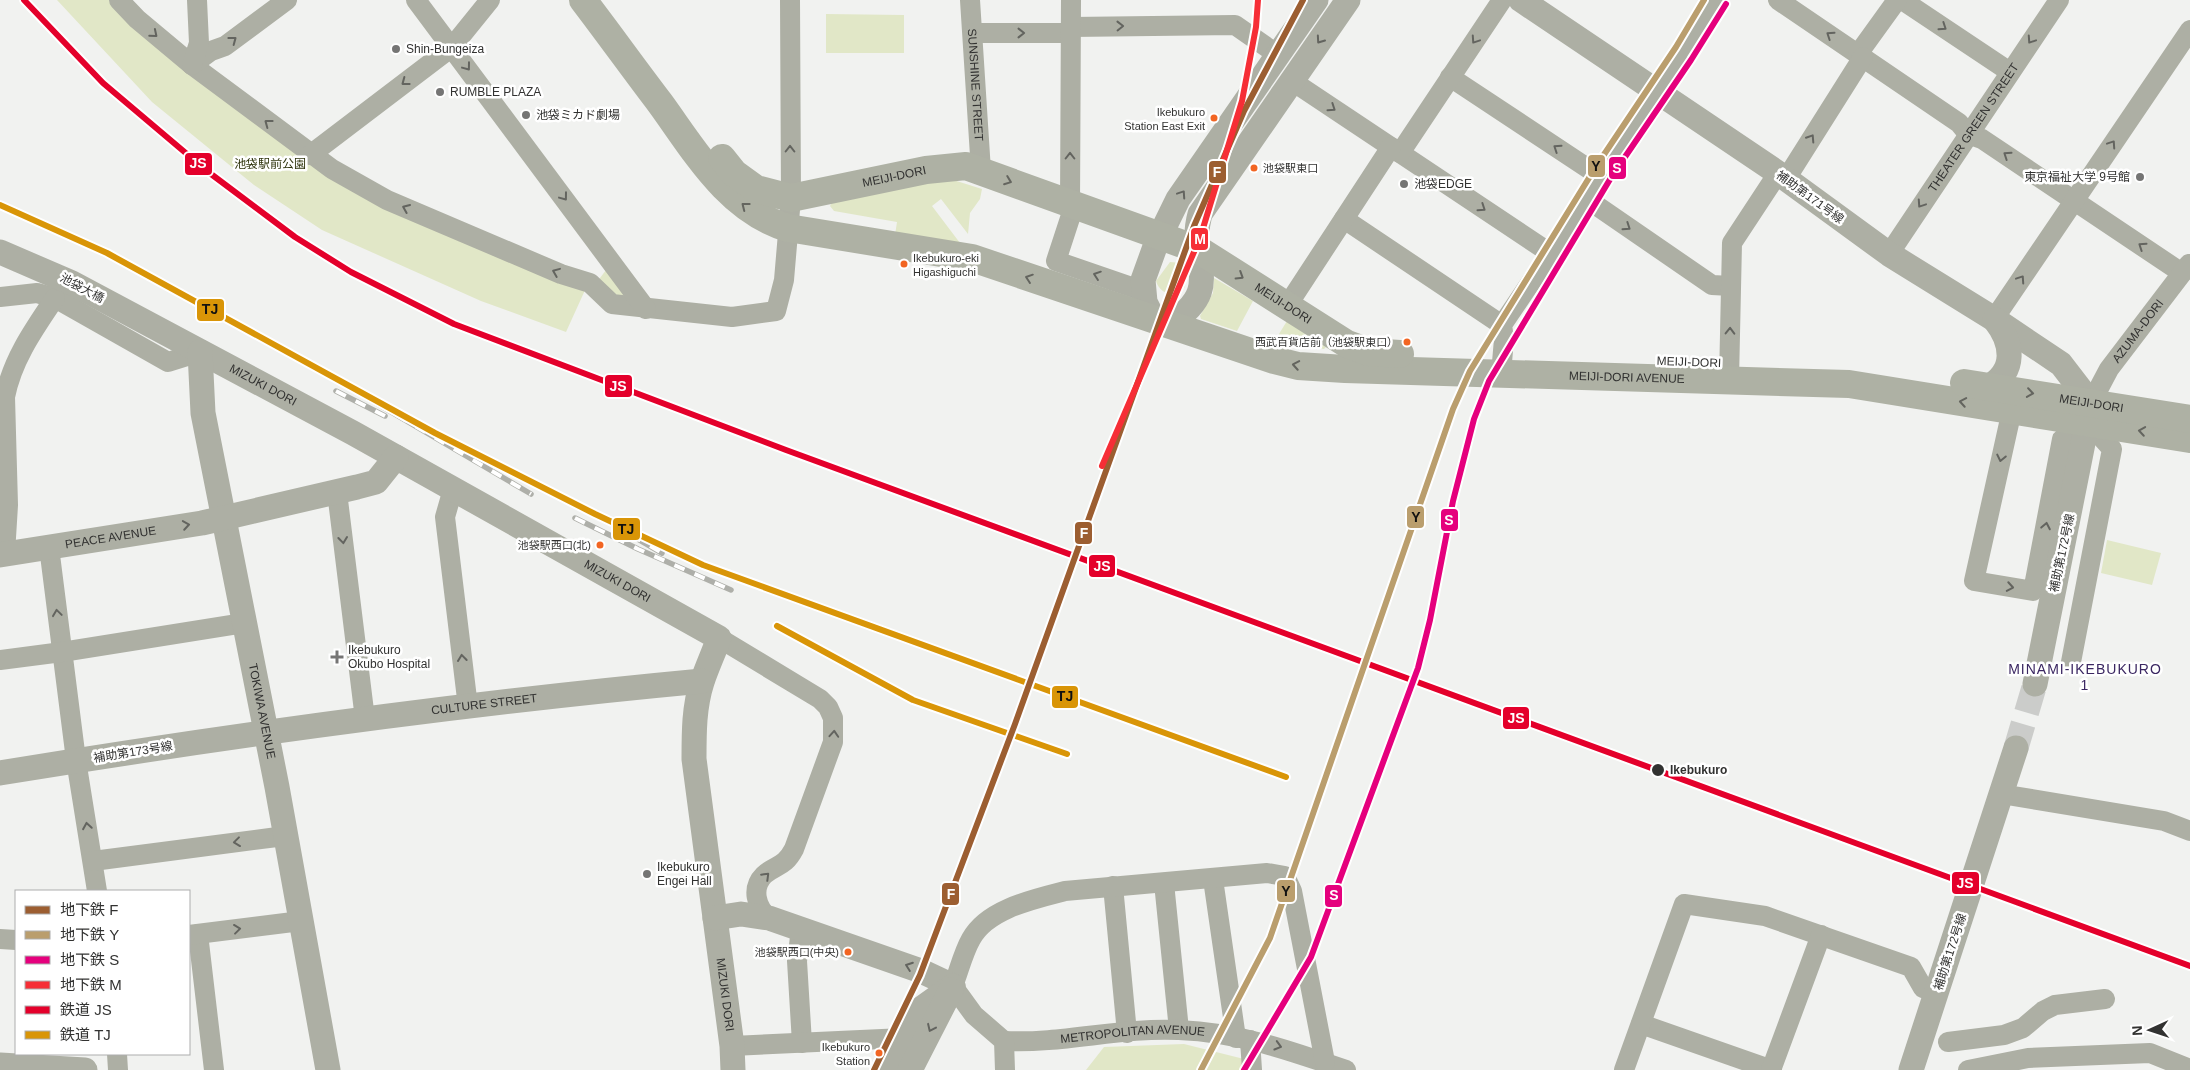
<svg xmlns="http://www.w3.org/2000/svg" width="2190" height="1070" font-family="Helvetica,'Noto Sans JP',sans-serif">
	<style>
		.green { fill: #e1e7c7 }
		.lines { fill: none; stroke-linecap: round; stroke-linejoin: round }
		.tertiary-tunnel { stroke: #cbccca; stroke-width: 25; stroke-dasharray: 25 12; stroke-linecap: butt }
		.minor { stroke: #adafa4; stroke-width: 20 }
		.tertiary { stroke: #adafa4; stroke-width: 25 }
		.primary { stroke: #aeb1a4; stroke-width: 28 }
		.rail-casing { stroke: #aeafa9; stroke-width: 5.5 }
		.rail { stroke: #fff; stroke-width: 4; stroke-dasharray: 11; stroke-linecap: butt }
		.rail-1-casing { stroke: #fff; stroke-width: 10 }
		.rail-2-casing { stroke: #fff; stroke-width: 10 }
		.rail-1 { stroke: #e4002b; stroke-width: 6 }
		.rail-2 { stroke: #d99507; stroke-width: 6 }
		.metro-1-casing { stroke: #fff; stroke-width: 10 }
		.metro-2-casing { stroke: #fff; stroke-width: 10 }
		.metro-3-casing { stroke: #fff; stroke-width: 10 }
		.metro-4-casing { stroke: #fff; stroke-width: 10 }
		.metro-1 { stroke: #9c5e31; stroke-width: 6 }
		.metro-2 { stroke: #ba9e6d; stroke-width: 6 }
		.metro-3 { stroke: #e5007d; stroke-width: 6 }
		.metro-4 { stroke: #f62e36; stroke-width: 6 }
		.oneway { stroke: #63645f }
		.oneway2 { stroke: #64655f }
		.poi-dot { fill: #757574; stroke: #fff; stroke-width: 2 }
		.bus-dot { fill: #f26522; stroke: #fff; stroke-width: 2 }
		.stop-dot { fill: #323231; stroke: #fff; stroke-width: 2 }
		.labels { text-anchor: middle; stroke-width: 5; stroke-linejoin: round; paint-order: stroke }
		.bus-label { font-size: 11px; fill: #323231; stroke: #fff; text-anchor: end }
		.poi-label { font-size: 12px; fill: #323231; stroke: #fff; text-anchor: start }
		.street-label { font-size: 12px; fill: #323231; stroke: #fff }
		.park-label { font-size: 12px; fill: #2e330c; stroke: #fff }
		.stop-label { font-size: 12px; font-weight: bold; fill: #323231; stroke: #fff; text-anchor: start }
		.neighbourhood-label { font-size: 14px; letter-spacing: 1px; fill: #3b2762; stroke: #fff }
		.line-badge { stroke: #fff; stroke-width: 2 }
		.badge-label { font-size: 14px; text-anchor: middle; font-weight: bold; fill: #fff }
		.pale-badge-label { font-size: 14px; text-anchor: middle; font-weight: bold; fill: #111 }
	</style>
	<rect width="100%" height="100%" fill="#f1f2f0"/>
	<path class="green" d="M 57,0 L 112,0 L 306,158 L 586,288 L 566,332 L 481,301 L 322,230 L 254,185 L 152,102 Z
		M 826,14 L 904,15 L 904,53 L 826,53 Z
		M 947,178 L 982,189 L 980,199 L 970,213 L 968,234 L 941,199 L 932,206 L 960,243 L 895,235 L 897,222 L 834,211 L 830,206 L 832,202 Z
		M 1170,262 L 1181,263 L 1186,271 L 1185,287 L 1177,294 C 1167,295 1159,291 1156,281 Z
		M 606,270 L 628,297 L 619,299 L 597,282 Z
		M 1214,278 L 1253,301 L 1237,331 L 1201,319 L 1200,316 L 1213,293 Z
		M 1287,321 L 1326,347 L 1324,349 L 1274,342 Z
		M 2107,540 L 2161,553 L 2152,585 L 2101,573 Z
		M 1184,1044 L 1244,1059 L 1245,1070 L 1086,1070 L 1104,1047 Z"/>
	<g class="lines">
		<path class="tertiary-tunnel" d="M 2016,748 L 2035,684"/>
		<g class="minor">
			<path d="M 119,0 L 137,19 L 192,65 L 332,169 L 387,200 L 561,274 L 590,283 L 612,304 L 732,317 L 776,311 L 784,280 L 791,198 L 790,0"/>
			<path d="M 416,0 L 646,309"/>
			<path id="s1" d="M 970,0 L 981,171"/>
			<path d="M 1778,0 L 1959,123 L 1968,134 L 1982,139 L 2182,273"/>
			<path d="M 1902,0 L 2010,72"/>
			<path d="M 1071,27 L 1235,25 L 1278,55"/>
			<path d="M 973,33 L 1071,33"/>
			<path d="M 1858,54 L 1897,0"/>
			<path d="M 192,65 L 211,51 L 225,46 L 287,0"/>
			<path d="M 192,65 L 199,43 L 197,0"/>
			<path d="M 1450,77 L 1598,175"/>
			<path d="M 1292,81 L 1550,253"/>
			<path d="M 1400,153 L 1502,0"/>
			<path d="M 310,155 L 452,47 L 490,0"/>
			<path d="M 1786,179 L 1863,57"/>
			<path d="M 1587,199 L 1712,285 L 1731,286"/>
			<path d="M 1070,205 L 1071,0"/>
			<path d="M 1074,206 L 1056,261 L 1143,291"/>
			<path d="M 1344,219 L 1502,325"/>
			<path id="s2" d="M 1889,254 L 2059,0"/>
			<path d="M 0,297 L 37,293 L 55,298 L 168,362 L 200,352"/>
			<path d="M 1287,306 L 1391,147"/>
			<path d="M 1994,319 L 2190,30"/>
			<path d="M 1501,374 L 1504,339 L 1502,325 L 1587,199 L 1598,175 L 1616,158 L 1640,122 L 1654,90 L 1715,0"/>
			<path d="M 1729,380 L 1732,243 L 1778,173"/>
			<path id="s3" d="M 2091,403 L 2109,369 L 2189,264"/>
			<path d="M 2012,410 L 1974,581 L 2033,591 L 2062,439 L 2088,422 L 2112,449 L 2071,662"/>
			<path d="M 453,489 L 445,517 L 468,707"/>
			<path d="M 337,492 L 365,719"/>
			<path d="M 49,547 L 76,760 L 97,891"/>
			<path d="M 5,554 L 8,505 L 5,397 C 12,360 34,329 55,298"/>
			<path d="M 719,638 L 820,699 L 828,707 L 833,718 L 833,742 L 794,849 C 784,868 776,864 764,875 C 751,888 756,907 769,918"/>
			<path d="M 0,660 L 62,652 L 244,623"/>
			<path d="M 2001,794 L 2164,821 L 2190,831"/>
			<path d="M 93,861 L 285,836"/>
			<path d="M 1213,879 L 1236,1038"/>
			<path d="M 1164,883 L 1179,1030"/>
			<path d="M 1113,886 L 1127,1033"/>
			<path d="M 801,929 L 797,961 L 802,1043"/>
			<path d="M 198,934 L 214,1070"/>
			<path d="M 189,935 L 301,921"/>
			<path d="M 0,939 L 16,940"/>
			<path d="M 1641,1024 L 1772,1070"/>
			<path d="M 1250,1040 L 1252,1070"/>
			<path id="s4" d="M 1004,1041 C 1063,1044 1121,1027 1179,1030 C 1237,1032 1292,1051 1346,1070"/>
			<path d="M 1948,1042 L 2004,1035 L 2023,1028 L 2043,1011 L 2055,1005 L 2105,999"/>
			<path d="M 732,1046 L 904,1038"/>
			<path d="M 117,1054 L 118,1070"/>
			<path d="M 1005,1070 L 1004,1041 L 974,1015 L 953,986 C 959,971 963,953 971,939 C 987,909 1034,899 1065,891 L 1267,873 L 1285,876 L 1292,891 L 1325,1062"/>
			<path d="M 1624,1070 L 1684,904 L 1765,916 L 1911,967 L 1923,988"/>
			<path d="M 1771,1070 L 1821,935"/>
			<path d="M 1968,1070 L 2028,1058 L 2150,1053 L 2190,1069"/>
		</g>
		<g class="tertiary">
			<path d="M 1521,0 L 1778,173 L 1889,254 L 1994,319 L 2061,364 L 2091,403 L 2035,684"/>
			<path id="s5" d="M 0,252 L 72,283 L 353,433 L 719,638 C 714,652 707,667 702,682 C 694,707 694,732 694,759 L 732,1046 L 733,1070"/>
			<path d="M 1154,320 L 1145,302 L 1143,280 L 1156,244 L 1178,199 L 1316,0"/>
			<path d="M 1168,325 C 1228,287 1186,264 1200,214 L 1348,0"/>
			<path id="s6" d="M 200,352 L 203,413 L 277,787 L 328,1070"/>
			<path d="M 1988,387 C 2017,371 2013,343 1995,320"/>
			<path id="s7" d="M 0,555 L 202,523 L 357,487 L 376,482 L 396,457"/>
			<path id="s8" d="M 0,773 C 233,735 467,703 702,681"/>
			<path d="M 715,918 L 741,914 L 769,918 L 921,971 L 953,986"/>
			<path d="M 0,1065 L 85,1070"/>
			<path d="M 886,1070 L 918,1011 L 953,986"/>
			<path d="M 910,1070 L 951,990"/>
			<path d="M 1911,1070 L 2016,748"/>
		</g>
		<g class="primary">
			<path id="s9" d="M 583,0 C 609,34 634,69 660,103 C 695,151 728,210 788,228 L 972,258 L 1274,360 L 1298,366 L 1345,369 L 1849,384 L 2190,439"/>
			<path id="s10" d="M 722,158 L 734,173 L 756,189 L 791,198 L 926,170 L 966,166 L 1199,250 L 1347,344 L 1369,352 L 1400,354"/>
			<path id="s11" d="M 1964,383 L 2190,419"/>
		</g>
		<g class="rail-casing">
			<path id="rail" d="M 340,382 L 531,494
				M 336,391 L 385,416
				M 486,461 L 535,484
				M 575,518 L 638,549 L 731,590
				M 612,524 L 662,553"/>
		</g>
		<use href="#rail" class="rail"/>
		<g class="rail-1-casing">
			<path id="rail-1" d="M 24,0 L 103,83 L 207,171 L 295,237 L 351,272 L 454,324 L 786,450 L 2190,966"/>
		</g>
		<g class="rail-2-casing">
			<path id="rail-2" d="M 0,205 L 107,253 L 435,433 L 595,514 L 703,565 L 1286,777
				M 777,626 L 913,700 L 1067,754"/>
		</g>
		<use href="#rail-1" class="rail-1"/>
		<use href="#rail-2" class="rail-2"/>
		<g class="metro-1-casing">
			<path id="metro-1" d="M 874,1070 L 920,975 L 1015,724 L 1194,226 L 1244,111 L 1303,0"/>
		</g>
		<g class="metro-2-casing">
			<path id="metro-2" d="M 1201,1070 L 1270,938 L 1453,409 L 1470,371 L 1597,165 L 1676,47 L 1704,0"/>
		</g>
		<g class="metro-3-casing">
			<path id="metro-3" d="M 1244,1070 L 1311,957 L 1418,668 L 1430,620 L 1453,501 L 1474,419 L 1489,381 L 1612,176 L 1691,60 L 1726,4"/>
		</g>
		<g class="metro-4-casing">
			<path id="metro-4" d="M 1102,466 L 1200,238 L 1242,101 L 1256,27 L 1258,0"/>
		</g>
		<use href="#metro-1" class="metro-1"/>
		<use href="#metro-2" class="metro-2"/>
		<use href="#metro-3" class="metro-3"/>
		<use href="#metro-4" class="metro-4"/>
	</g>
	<defs><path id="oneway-chevron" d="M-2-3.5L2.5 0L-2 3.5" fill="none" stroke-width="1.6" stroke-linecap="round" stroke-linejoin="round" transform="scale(1.25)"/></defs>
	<g class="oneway">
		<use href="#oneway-chevron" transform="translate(1120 26) rotate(-1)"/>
		<use href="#oneway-chevron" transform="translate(1943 27) rotate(34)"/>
		<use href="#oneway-chevron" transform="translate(1021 33)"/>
		<use href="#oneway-chevron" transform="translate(154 34) rotate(40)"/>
		<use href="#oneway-chevron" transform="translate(1830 35) rotate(-146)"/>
		<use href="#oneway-chevron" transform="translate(233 40) rotate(-37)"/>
		<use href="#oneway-chevron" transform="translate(1320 40) rotate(125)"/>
		<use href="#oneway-chevron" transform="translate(1475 40) rotate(124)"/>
		<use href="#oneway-chevron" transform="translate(2031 40) rotate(124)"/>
		<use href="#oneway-chevron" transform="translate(467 67) rotate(53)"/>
		<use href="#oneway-chevron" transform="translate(405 82) rotate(143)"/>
		<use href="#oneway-chevron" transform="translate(1332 108) rotate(34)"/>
		<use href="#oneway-chevron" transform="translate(268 123) rotate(-143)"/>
		<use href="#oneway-chevron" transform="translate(1811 138) rotate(-57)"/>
		<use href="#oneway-chevron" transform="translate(2112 144) rotate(-56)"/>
		<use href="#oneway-chevron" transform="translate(1557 148) rotate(-146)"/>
		<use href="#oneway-chevron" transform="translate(790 149) rotate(-90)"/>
		<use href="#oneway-chevron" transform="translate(2007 155) rotate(-146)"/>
		<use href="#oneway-chevron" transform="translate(1070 156) rotate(-90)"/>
		<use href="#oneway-chevron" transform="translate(1182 194) rotate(-56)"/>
		<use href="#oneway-chevron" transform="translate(564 197) rotate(53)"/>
		<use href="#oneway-chevron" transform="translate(1921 204) rotate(124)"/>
		<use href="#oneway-chevron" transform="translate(406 208) rotate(-157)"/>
		<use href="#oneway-chevron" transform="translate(1482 208) rotate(34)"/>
		<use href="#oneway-chevron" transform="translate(1627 227) rotate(34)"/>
		<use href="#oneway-chevron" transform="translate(2142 246) rotate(-146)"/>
		<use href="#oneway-chevron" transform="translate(556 272) rotate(-158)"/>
		<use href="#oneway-chevron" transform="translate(1097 275) rotate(-161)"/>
		<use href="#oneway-chevron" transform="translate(2021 279) rotate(-56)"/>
		<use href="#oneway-chevron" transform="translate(1730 331) rotate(-89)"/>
		<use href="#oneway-chevron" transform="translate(2001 458) rotate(102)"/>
		<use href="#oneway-chevron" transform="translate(186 525) rotate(-9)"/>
		<use href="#oneway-chevron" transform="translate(2046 526) rotate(-79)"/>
		<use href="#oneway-chevron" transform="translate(343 540) rotate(83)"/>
		<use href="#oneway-chevron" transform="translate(2010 587) rotate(10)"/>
		<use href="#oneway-chevron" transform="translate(57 613) rotate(-98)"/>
		<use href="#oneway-chevron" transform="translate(462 658) rotate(-97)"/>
		<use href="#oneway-chevron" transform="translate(834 734) rotate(-86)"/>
		<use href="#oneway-chevron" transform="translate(87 826) rotate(-99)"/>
		<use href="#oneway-chevron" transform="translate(237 842) rotate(173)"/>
		<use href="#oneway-chevron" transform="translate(766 876) rotate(-45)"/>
		<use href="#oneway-chevron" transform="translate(237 929) rotate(-7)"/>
		<use href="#oneway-chevron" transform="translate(909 966) rotate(-160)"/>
		<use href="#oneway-chevron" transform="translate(931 1028) rotate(115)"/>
		<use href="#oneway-chevron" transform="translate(1278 1046) rotate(16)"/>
	</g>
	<g class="oneway2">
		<use href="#oneway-chevron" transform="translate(1008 181) rotate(21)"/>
		<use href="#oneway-chevron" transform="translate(745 206) rotate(-142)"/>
		<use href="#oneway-chevron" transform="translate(1240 276) rotate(32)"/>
		<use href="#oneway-chevron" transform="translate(1029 278) rotate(-161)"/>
		<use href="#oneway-chevron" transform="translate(1296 365) rotate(-170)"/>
		<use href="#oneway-chevron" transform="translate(2030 393) rotate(8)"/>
		<use href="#oneway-chevron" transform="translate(1963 402) rotate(-170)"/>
		<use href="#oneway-chevron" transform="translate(2142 431) rotate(-171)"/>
	</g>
	<g class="poi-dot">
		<circle cx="396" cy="49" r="5"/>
		<circle cx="440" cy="92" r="5"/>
		<circle cx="526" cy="115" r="5"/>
		<circle cx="2140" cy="177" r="5"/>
		<circle cx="1404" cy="184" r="5"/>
		<path d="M334.5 649.5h5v5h5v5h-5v5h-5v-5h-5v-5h5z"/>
		<circle cx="647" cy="874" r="5"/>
	</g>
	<g class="bus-dot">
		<circle cx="1214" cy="118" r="4.5"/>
		<circle cx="1254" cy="168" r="4.5"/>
		<circle cx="904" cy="264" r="4.5"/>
		<circle cx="1407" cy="342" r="4.5"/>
		<circle cx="600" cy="545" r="4.5"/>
		<circle cx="848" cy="952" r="4.5"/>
		<circle cx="879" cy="1053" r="4.5"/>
	</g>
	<circle class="stop-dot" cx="1658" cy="770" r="7"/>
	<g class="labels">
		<g class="bus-label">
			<text x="1205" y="116">Ikebukuro<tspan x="1205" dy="14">Station East Exit</tspan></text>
			<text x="1263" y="172" text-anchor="start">池袋駅東口</text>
			<text x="913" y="262" text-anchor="start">Ikebukuro-eki<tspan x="913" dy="14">Higashiguchi</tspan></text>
			<text x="1398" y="346">西武百貨店前（池袋駅東口）</text>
			<text x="591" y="549">池袋駅西口(北)</text>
			<text x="839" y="956">池袋駅西口(中央)</text>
			<text x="870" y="1051">Ikebukuro<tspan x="870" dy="14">Station</tspan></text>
		</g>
		<g class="poi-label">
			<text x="406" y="53">Shin-Bungeiza</text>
			<text x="450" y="96">RUMBLE PLAZA</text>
			<text x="536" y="119">池袋ミカド劇場</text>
			<text x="2130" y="181" text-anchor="end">東京福祉大学 9号館</text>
			<text x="1414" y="188">池袋EDGE</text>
			<text x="348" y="654">Ikebukuro<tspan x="348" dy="14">Okubo Hospital</tspan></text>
			<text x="657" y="871">Ikebukuro<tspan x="657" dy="14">Engei Hall</tspan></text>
		</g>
		<g class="street-label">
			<text dy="4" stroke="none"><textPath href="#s1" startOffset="85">SUNSHINE STREET</textPath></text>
			<text dy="4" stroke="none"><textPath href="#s2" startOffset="152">THEATER GREEN STREET</textPath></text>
			<text dy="4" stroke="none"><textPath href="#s10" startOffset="188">MEIJI-DORI</textPath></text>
			<text transform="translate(1810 197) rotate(36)" y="4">補助第171号線</text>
			<text transform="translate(82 288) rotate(28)" y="4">池袋大橋</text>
			<text dy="4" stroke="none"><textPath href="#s10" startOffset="608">MEIJI-DORI</textPath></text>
			<text dy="4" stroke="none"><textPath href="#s3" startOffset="86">AZUMA-DORI</textPath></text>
			<text transform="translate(1689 362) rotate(2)" y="4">MEIJI-DORI</text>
			<text dy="4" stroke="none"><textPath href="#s9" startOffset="1170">MEIJI-DORI AVENUE</textPath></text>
			<text dy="4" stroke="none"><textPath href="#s5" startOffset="295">MIZUKI DORI</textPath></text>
			<text dy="4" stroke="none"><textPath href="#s11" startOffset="129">MEIJI-DORI</textPath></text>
			<text dy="4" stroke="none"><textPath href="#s7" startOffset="112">PEACE AVENUE</textPath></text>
			<text transform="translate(2062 553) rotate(-78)" y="4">補助第172号線</text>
			<text dy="4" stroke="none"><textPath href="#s5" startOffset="700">MIZUKI DORI</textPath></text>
			<text dy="4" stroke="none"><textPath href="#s8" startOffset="489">CULTURE STREET</textPath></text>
			<text dy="4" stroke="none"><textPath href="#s6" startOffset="365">TOKIWA AVENUE</textPath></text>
			<text transform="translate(133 752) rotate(-9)" y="4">補助第173号線</text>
			<text transform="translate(1950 952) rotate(-72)" y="4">補助第172号線</text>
			<text dy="4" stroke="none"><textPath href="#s5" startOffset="1179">MIZUKI DORI</textPath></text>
			<text dy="4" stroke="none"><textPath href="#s4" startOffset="129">METROPOLITAN AVENUE</textPath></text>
		</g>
		<g class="park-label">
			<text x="270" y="168">池袋駅前公園</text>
		</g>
		<g class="stop-label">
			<text x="1670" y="774">Ikebukuro</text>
		</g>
		<g class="neighbourhood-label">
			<text x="2085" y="674">MINAMI-IKEBUKURO<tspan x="2085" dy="16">1</tspan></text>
		</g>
	</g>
	<g class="line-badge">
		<rect x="184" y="152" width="29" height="24" rx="5" fill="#e4002b"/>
		<rect x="1587" y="154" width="19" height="24" rx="5" fill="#ba9e6d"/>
		<rect x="1608" y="156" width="19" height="24" rx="5" fill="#e5007d"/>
		<rect x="1208" y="160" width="19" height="24" rx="5" fill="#9c5e31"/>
		<rect x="1190" y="227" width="19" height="24" rx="5" fill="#f62e36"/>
		<rect x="196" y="298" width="29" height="24" rx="5" fill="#d99507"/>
		<rect x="604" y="374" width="29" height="24" rx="5" fill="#e4002b"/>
		<rect x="1406" y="505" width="19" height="24" rx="5" fill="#ba9e6d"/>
		<rect x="1440" y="508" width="19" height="24" rx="5" fill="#e5007d"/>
		<rect x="612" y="517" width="29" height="24" rx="5" fill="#d99507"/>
		<rect x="1074" y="521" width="19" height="24" rx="5" fill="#9c5e31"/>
		<rect x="1088" y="554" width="28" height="24" rx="5" fill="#e4002b"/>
		<rect x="1051" y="685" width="28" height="24" rx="5" fill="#d99507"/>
		<rect x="1502" y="706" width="28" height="24" rx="5" fill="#e4002b"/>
		<rect x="1951" y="871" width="29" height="24" rx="5" fill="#e4002b"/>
		<rect x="1276" y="879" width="20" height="24" rx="5" fill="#ba9e6d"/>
		<rect x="941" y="882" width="19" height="24" rx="5" fill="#9c5e31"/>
		<rect x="1324" y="884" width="19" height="24" rx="5" fill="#e5007d"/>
	</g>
	<g class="badge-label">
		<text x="198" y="168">JS</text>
		<text x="1617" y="173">S</text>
		<text x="1217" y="177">F</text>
		<text x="1200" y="244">M</text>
		<text x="618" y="391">JS</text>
		<text x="1449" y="525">S</text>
		<text x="1084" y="538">F</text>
		<text x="1102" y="571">JS</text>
		<text x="1516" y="723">JS</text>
		<text x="1965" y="888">JS</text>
		<text x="951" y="899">F</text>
		<text x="1334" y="900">S</text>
	</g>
	<g class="pale-badge-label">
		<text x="1596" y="171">Y</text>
		<text x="210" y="314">TJ</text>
		<text x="1416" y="522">Y</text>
		<text x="626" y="534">TJ</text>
		<text x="1065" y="701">TJ</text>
		<text x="1286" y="896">Y</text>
	</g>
	<rect x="15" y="890" width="175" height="165" fill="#ffffff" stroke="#adadad"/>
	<rect x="25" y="906" width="25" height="8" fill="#9c5e31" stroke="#adadad"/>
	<text x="60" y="915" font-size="15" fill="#323231">地下鉄 F</text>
	<rect x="25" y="931" width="25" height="8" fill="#ba9e6d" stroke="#adadad"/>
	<text x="60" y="940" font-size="15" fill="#323231">地下鉄 Y</text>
	<rect x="25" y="956" width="25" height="8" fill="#e5007d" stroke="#adadad"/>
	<text x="60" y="965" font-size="15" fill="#323231">地下鉄 S</text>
	<rect x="25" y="981" width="25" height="8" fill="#f62e36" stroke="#adadad"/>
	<text x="60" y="990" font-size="15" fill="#323231">地下鉄 M</text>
	<rect x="25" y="1006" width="25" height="8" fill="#e4002b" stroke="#adadad"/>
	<text x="60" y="1015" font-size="15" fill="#323231">鉄道 JS</text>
	<rect x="25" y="1031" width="25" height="8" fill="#d99507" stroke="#adadad"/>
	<text x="60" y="1040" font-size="15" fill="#323231">鉄道 TJ</text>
	<g transform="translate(2150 1030) rotate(267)" stroke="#ffffff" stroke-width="4" paint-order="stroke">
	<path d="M0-4L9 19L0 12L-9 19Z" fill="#323231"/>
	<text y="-8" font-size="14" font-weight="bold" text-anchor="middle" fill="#323231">N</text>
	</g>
</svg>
